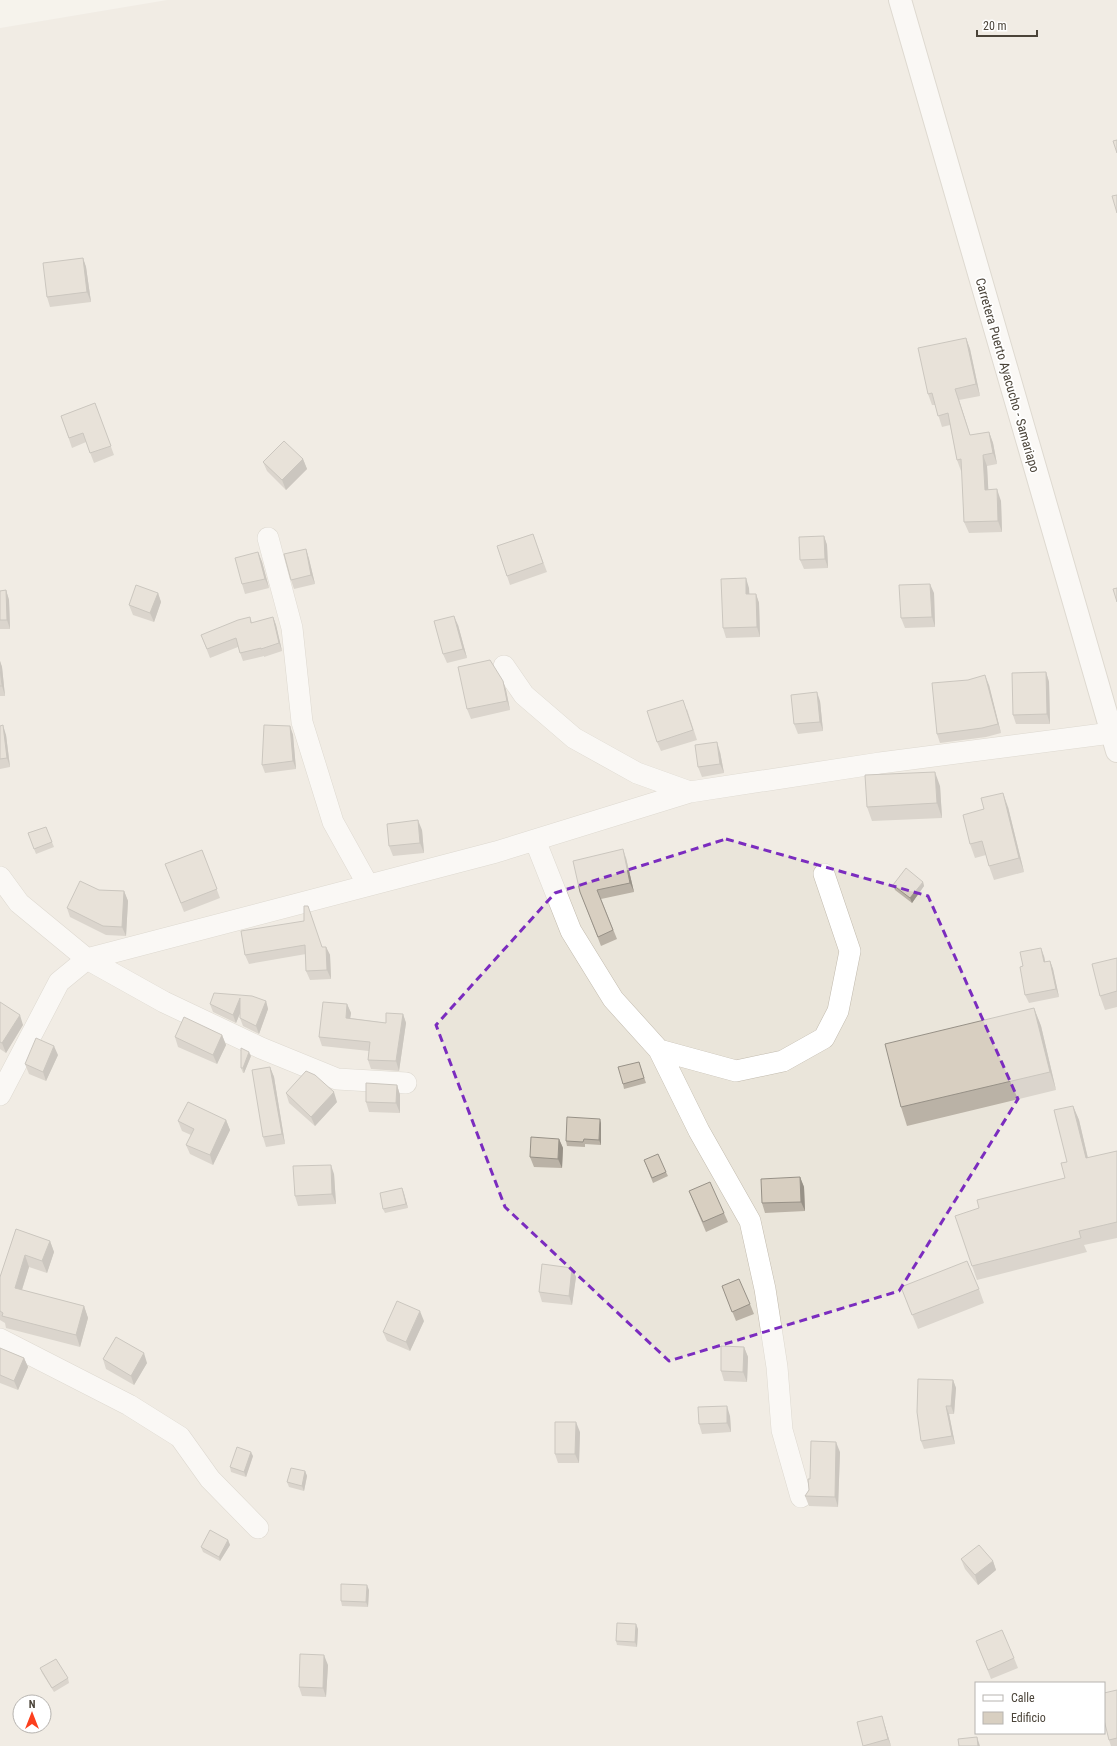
<svg xmlns="http://www.w3.org/2000/svg" width="1117" height="1746" font-family="'Roboto Condensed',sans-serif">
	<style>
		.residential { fill: #eae5da; fill-rule: evenodd }
		.lines { fill: none; stroke-linecap: round; stroke-linejoin: round }
		.minor-casing { stroke: #c2bbae; stroke-width: 22 }
		.tertiary-casing { stroke: #c2bbae; stroke-width: 24 }
		.minor { stroke: #fff; stroke-width: 21 }
		.tertiary { stroke: #fff; stroke-width: 22 }
		.wall { fill: #bab2a6 }
		.shaded-wall { fill: #979187 }
		.building { fill: #d8cfc1; stroke: #979187 }
		.marked { fill: none; stroke: #7b2cbf; stroke-width: 3; stroke-dasharray: 8 5; stroke-linejoin: round }
		.labels { text-anchor: middle; stroke-width: 3.5; stroke-linejoin: round; paint-order: stroke }
		.street-label { font-size: 13px; fill: #4b4439; stroke: #fff }
	</style>
	<rect width="100%" height="100%" fill="#f6f3ec"/>
	<path class="residential" d="M 167,0 L 1117,0 L 1117,1746 L 0,1746 L 0,28 ZM 976,1683 L 1104,1683 L 1104,1733 L 976,1733 ZM 20,1702 L 44,1702 L 44,1726 L 20,1726 Z"/>
	<g class="lines">
		<g class="minor-casing">
			<path id="minor" d="M 268,538 L 292,628 L 302,722 L 333,822 L 368,885
				M 504,666 L 524,695 L 574,738 L 637,773 L 690,792
				M 535,840 L 571,931 L 613,999 L 659,1050 L 736,1071 L 783,1061 L 824,1038 L 838,1011 L 850,951 L 824,874
				M 0,877 L 19,903 L 87,959 L 164,1002 L 261,1048 L 337,1079 L 406,1083
				M 659,1050 L 699,1131 L 750,1221 L 765,1289 L 777,1367 L 782,1430 L 801,1497
				M 0,1095 L 59,982 L 87,959 L 496,852 L 690,792 L 880,763 L 1111,733
				M 0,1339 L 129,1405 L 180,1437 L 210,1479 L 258,1528"/>
		</g>
		<g class="tertiary-casing">
			<path id="tertiary" d="M 900,0 L 1117,751"/>
		</g>
		<use href="#minor" class="minor"/>
		<use href="#tertiary" class="tertiary"/>
	</g>
	<path class="wall" d="M 83,258 L 86,267 L 91,302 L 50,307 L 47,297 Z
		M 966,338 L 970,349 L 980,396 L 959,400 L 970,435 L 989,432 L 993,443 L 997,464 L 987,466 L 988,490 L 1001,501 L 1002,532 L 969,533 L 964,522 L 962,471 L 961,471 L 957,460 L 950,425 L 942,427 L 935,405 L 932,405 L 928,394 Z
		M 95,403 L 114,455 L 94,463 L 86,442 L 72,448 L 61,416 Z
		M 303,459 L 307,469 L 286,490 L 267,471 L 263,462 Z
		M 533,534 L 547,572 L 510,585 L 497,546 Z
		M 824,536 L 827,545 L 828,568 L 804,569 L 800,560 Z
		M 306,549 L 309,559 L 315,584 L 294,589 L 291,580 Z
		M 258,552 L 262,562 L 269,588 L 245,594 L 242,584 Z
		M 749,588 L 749,594 L 756,594 L 759,603 L 760,637 L 726,638 L 723,628 Z
		M 6,590 L 9,600 L 10,629 L 0,629 L 0,591 Z
		M 158,593 L 161,602 L 154,622 L 133,615 L 129,605 Z
		M 934,593 L 935,627 L 905,628 L 901,618 Z
		M 250,617 L 252,623 L 273,617 L 276,625 L 282,651 L 264,657 L 264,656 L 243,661 L 238,647 L 210,658 L 201,635 Z
		M 458,625 L 467,658 L 447,663 L 443,654 Z
		M 0,661 L 2,667 L 5,696 L 0,696 Z
		M 1046,672 L 1049,682 L 1050,724 L 1016,724 L 1013,715 Z
		M 503,681 L 506,690 L 510,710 L 471,719 L 467,709 Z
		M 989,685 L 1001,733 L 986,737 L 940,743 L 937,734 Z
		M 820,701 L 823,731 L 798,734 L 794,724 Z
		M 687,709 L 697,740 L 661,751 L 657,742 Z
		M 0,726 L 6,735 L 10,767 L 0,769 Z
		M 290,726 L 293,735 L 296,769 L 265,773 L 262,765 Z
		M 720,752 L 724,773 L 702,777 L 698,767 Z
		M 940,786 L 942,818 L 872,821 L 867,807 Z
		M 1008,807 L 1024,872 L 994,880 L 989,866 L 986,855 L 975,858 L 970,844 Z
		M 46,827 L 54,847 L 36,854 L 28,833 Z
		M 422,830 L 424,853 L 393,856 L 389,846 Z
		M 202,850 L 220,898 L 184,912 L 165,864 Z
		M 626,858 L 634,892 L 601,899 L 617,939 L 601,946 L 580,892 Z
		M 923,882 L 924,886 L 912,903 L 895,890 L 893,885 Z
		M 99,890 L 124,891 L 128,901 L 126,936 L 106,935 L 70,917 L 67,908 Z
		M 241,931 L 322,947 L 326,947 L 330,955 L 331,979 L 310,980 L 306,971 L 306,954 L 249,964 L 245,955 Z
		M 1044,956 L 1045,962 L 1050,961 L 1053,969 L 1059,997 L 1029,1003 L 1025,995 L 1023,966 Z
		M 1117,958 L 1117,1007 L 1105,1010 L 1100,996 Z
		M 266,1001 L 268,1009 L 259,1034 L 243,1026 L 240,1018 L 240,1013 L 236,1023 L 213,1012 L 210,1004 Z
		M 0,1002 L 23,1025 L 6,1053 L 0,1049 Z
		M 347,1004 L 351,1013 L 350,1018 L 386,1023 L 403,1014 L 406,1023 L 399,1071 L 371,1069 L 368,1060 L 369,1051 L 322,1046 L 319,1037 Z
		M 1034,1008 L 1041,1026 L 1056,1090 L 907,1126 L 901,1107 Z
		M 222,1035 L 226,1045 L 217,1064 L 178,1047 L 175,1037 Z
		M 58,1055 L 46,1081 L 29,1074 L 25,1064 Z
		M 251,1056 L 244,1073 L 243,1073 L 241,1068 Z
		M 639,1062 L 646,1083 L 624,1089 L 623,1084 Z
		M 270,1067 L 274,1077 L 285,1144 L 266,1147 L 263,1137 Z
		M 397,1085 L 400,1095 L 400,1113 L 369,1112 L 366,1102 Z
		M 286,1093 L 337,1102 L 315,1126 L 289,1103 Z
		M 1073,1106 L 1079,1120 L 1088,1158 L 1117,1151 L 1117,1238 L 1084,1245 L 1087,1252 L 977,1280 L 972,1266 L 1065,1178 L 1067,1162 Z
		M 226,1120 L 230,1130 L 213,1165 L 190,1154 L 186,1145 L 191,1135 L 182,1131 L 178,1121 Z
		M 601,1123 L 601,1145 L 585,1144 L 585,1147 L 567,1146 L 566,1141 Z
		M 559,1139 L 563,1148 L 562,1168 L 534,1167 L 530,1157 Z
		M 644,1160 L 666,1172 L 668,1176 L 653,1183 Z
		M 334,1174 L 336,1204 L 298,1206 L 295,1196 Z
		M 800,1177 L 804,1187 L 805,1211 L 765,1213 L 762,1203 Z
		M 402,1188 L 408,1208 L 385,1213 L 383,1209 Z
		M 689,1191 L 724,1213 L 728,1222 L 706,1232 L 693,1201 Z
		M 16,1229 L 50,1241 L 54,1252 L 47,1273 L 29,1267 L 22,1290 L 84,1306 L 88,1318 L 80,1347 L 6,1328 L 5,1323 L 0,1320 L 0,1277 Z
		M 572,1268 L 576,1277 L 572,1305 L 542,1302 L 539,1292 Z
		M 722,1286 L 750,1304 L 754,1314 L 736,1321 Z
		M 901,1287 L 979,1289 L 984,1303 L 918,1329 Z
		M 424,1321 L 410,1351 L 387,1341 L 383,1332 Z
		M 744,1347 L 748,1357 L 747,1382 L 724,1381 L 721,1371 Z
		M 0,1348 L 24,1358 L 28,1367 L 18,1390 L 0,1383 Z
		M 103,1359 L 147,1363 L 134,1385 L 106,1369 Z
		M 953,1380 L 956,1388 L 954,1414 L 949,1414 L 955,1444 L 924,1449 L 921,1441 Z
		M 730,1416 L 731,1432 L 702,1434 L 699,1424 Z
		M 580,1432 L 579,1463 L 558,1463 L 555,1454 Z
		M 840,1452 L 838,1507 L 809,1506 L 805,1496 L 809,1490 L 810,1479 Z
		M 253,1456 L 246,1477 L 231,1472 L 230,1467 Z
		M 305,1471 L 307,1476 L 304,1491 L 289,1487 L 287,1482 Z
		M 228,1540 L 230,1545 L 220,1561 L 203,1552 L 201,1547 Z
		M 961,1559 L 993,1561 L 996,1570 L 978,1585 L 965,1569 Z
		M 369,1590 L 368,1607 L 342,1606 L 341,1601 Z
		M 638,1629 L 637,1647 L 617,1645 L 616,1641 Z
		M 976,1641 L 1014,1658 L 1018,1668 L 991,1679 Z
		M 328,1665 L 326,1697 L 302,1696 L 299,1687 Z
		M 40,1668 L 68,1678 L 69,1683 L 54,1692 L 42,1673 Z
		M 1117,1690 L 1117,1746 L 1111,1746 L 1109,1740 Z
		M 857,1722 L 885,1726 L 891,1746 L 864,1746 Z"/>
	<path class="shaded-wall" d="M 83,258 L 86,267 L 91,302 L 87,292 Z
		M 966,338 L 970,349 L 980,396 L 976,384 Z
		M 955,389 L 959,400 L 974,447 L 970,435 Z
		M 989,432 L 993,443 L 997,464 L 993,453 Z
		M 983,455 L 987,466 L 989,501 L 985,490 Z
		M 303,459 L 307,469 L 286,490 L 282,480 Z
		M 997,489 L 1001,501 L 1002,532 L 998,521 Z
		M 824,536 L 827,545 L 828,568 L 825,559 Z
		M 306,549 L 309,559 L 315,584 L 311,575 Z
		M 258,552 L 262,562 L 269,588 L 265,579 Z
		M 746,578 L 749,588 L 750,603 L 746,594 Z
		M 930,584 L 934,593 L 935,627 L 932,617 Z
		M 6,590 L 9,600 L 10,629 L 7,620 Z
		M 158,593 L 161,602 L 154,622 L 150,613 Z
		M 756,594 L 759,603 L 760,637 L 757,627 Z
		M 454,616 L 458,625 L 467,658 L 463,649 Z
		M 273,617 L 276,625 L 282,651 L 279,643 Z
		M 0,661 L 2,667 L 5,696 L 2,686 L 0,668 Z
		M 1046,672 L 1049,682 L 1050,724 L 1047,714 Z
		M 985,675 L 989,685 L 1001,733 L 998,724 Z
		M 503,681 L 506,690 L 510,710 L 507,701 Z
		M 817,692 L 820,701 L 823,731 L 820,722 Z
		M 3,725 L 6,735 L 10,767 L 7,758 Z
		M 290,726 L 293,735 L 296,769 L 293,761 Z
		M 717,742 L 720,752 L 724,773 L 720,764 Z
		M 935,772 L 940,786 L 942,818 L 937,803 Z
		M 1003,793 L 1008,807 L 1024,872 L 1019,858 Z
		M 418,820 L 422,830 L 424,853 L 420,843 Z
		M 623,849 L 626,858 L 634,892 L 630,883 Z
		M 923,882 L 924,886 L 912,903 L 910,898 Z
		M 124,891 L 128,901 L 126,936 L 122,927 Z
		M 326,947 L 330,955 L 331,979 L 327,970 Z
		M 1041,948 L 1044,956 L 1047,971 L 1044,962 Z
		M 1050,961 L 1053,969 L 1059,997 L 1056,989 Z
		M 240,998 L 243,1006 L 236,1023 L 233,1015 Z
		M 266,1001 L 268,1009 L 259,1034 L 256,1026 Z
		M 347,1004 L 351,1013 L 349,1027 L 346,1018 Z
		M 1034,1008 L 1041,1026 L 1056,1090 L 1050,1072 Z
		M 403,1014 L 406,1023 L 399,1071 L 396,1061 Z
		M 20,1015 L 23,1025 L 6,1053 L 2,1043 Z
		M 222,1035 L 226,1045 L 217,1064 L 213,1055 Z
		M 54,1046 L 58,1055 L 46,1081 L 43,1072 Z
		M 249,1052 L 251,1056 L 244,1073 L 243,1068 Z
		M 270,1067 L 274,1077 L 285,1144 L 282,1134 Z
		M 397,1085 L 400,1095 L 400,1113 L 396,1103 Z
		M 334,1092 L 337,1102 L 315,1126 L 311,1117 Z
		M 1073,1106 L 1079,1120 L 1091,1172 L 1086,1158 Z
		M 600,1119 L 601,1123 L 601,1145 L 599,1140 Z
		M 226,1120 L 230,1130 L 213,1165 L 210,1155 Z
		M 559,1139 L 563,1148 L 562,1168 L 558,1159 Z
		M 331,1165 L 334,1174 L 336,1204 L 332,1194 Z
		M 800,1177 L 804,1187 L 805,1211 L 801,1202 Z
		M 402,1188 L 404,1193 L 408,1208 L 406,1204 Z
		M 50,1241 L 54,1252 L 47,1273 L 42,1261 Z
		M 25,1255 L 29,1267 L 19,1299 L 15,1288 Z
		M 572,1268 L 576,1277 L 572,1305 L 569,1296 Z
		M 84,1306 L 88,1318 L 80,1347 L 76,1335 Z
		M 420,1311 L 424,1321 L 410,1351 L 406,1342 Z
		M 744,1347 L 748,1357 L 747,1382 L 743,1372 Z
		M 144,1353 L 147,1363 L 134,1385 L 131,1376 Z
		M 24,1358 L 28,1367 L 18,1390 L 14,1381 Z
		M 953,1380 L 956,1388 L 954,1414 L 951,1406 Z
		M 727,1406 L 730,1416 L 731,1432 L 727,1423 Z
		M 946,1406 L 949,1414 L 955,1444 L 952,1436 Z
		M 576,1422 L 580,1432 L 579,1463 L 575,1454 Z
		M 836,1442 L 840,1452 L 838,1507 L 835,1497 Z
		M 251,1452 L 253,1456 L 246,1477 L 244,1472 Z
		M 305,1471 L 307,1476 L 304,1491 L 302,1486 Z
		M 228,1540 L 230,1545 L 220,1561 L 219,1557 Z
		M 993,1561 L 996,1570 L 978,1585 L 975,1575 Z
		M 367,1585 L 369,1590 L 368,1607 L 366,1602 Z
		M 636,1624 L 638,1629 L 637,1647 L 635,1642 Z
		M 324,1655 L 328,1665 L 326,1697 L 323,1688 Z
		M 882,1716 L 891,1746 L 888,1739 Z
		M 977,1737 L 980,1746 L 978,1746 Z"/>
	<path class="building" d="M 1117,140 L 1117,153 L 1113,141 Z
		M 1117,195 L 1117,213 L 1112,196 Z
		M 83,258 L 87,292 L 47,297 L 43,263 Z
		M 966,338 L 976,384 L 955,389 L 970,435 L 989,432 L 993,453 L 983,455 L 985,490 L 997,489 L 998,521 L 964,522 L 961,459 L 957,460 L 948,413 L 938,416 L 932,393 L 928,394 L 918,348 Z
		M 95,403 L 111,446 L 90,453 L 83,433 L 69,438 L 61,416 Z
		M 284,441 L 303,459 L 282,480 L 263,462 Z
		M 533,534 L 543,563 L 507,576 L 497,546 Z
		M 824,536 L 825,559 L 800,560 L 799,537 Z
		M 306,549 L 311,575 L 291,580 L 284,554 Z
		M 258,552 L 265,579 L 242,584 L 235,558 Z
		M 746,578 L 746,594 L 756,594 L 757,627 L 723,628 L 721,579 Z
		M 930,584 L 932,617 L 901,618 L 899,585 Z
		M 136,585 L 158,593 L 150,613 L 129,605 Z
		M 1117,588 L 1117,602 L 1113,589 Z
		M 6,590 L 7,620 L 0,620 L 0,591 Z
		M 454,616 L 463,649 L 443,654 L 434,621 Z
		M 250,617 L 251,623 L 273,617 L 279,643 L 261,649 L 261,648 L 240,653 L 236,638 L 207,649 L 201,635 L 238,620 Z
		M 490,660 L 503,681 L 507,701 L 467,709 L 458,667 Z
		M 0,668 L 2,686 L 0,686 Z
		M 1046,672 L 1047,714 L 1013,715 L 1012,673 Z
		M 985,675 L 998,724 L 982,728 L 937,734 L 932,683 L 968,680 Z
		M 817,692 L 820,722 L 794,724 L 791,695 Z
		M 683,700 L 693,730 L 657,742 L 647,711 Z
		M 3,725 L 7,758 L 0,759 L 0,726 Z
		M 264,725 L 290,726 L 293,761 L 262,765 Z
		M 717,742 L 720,764 L 698,767 L 695,745 Z
		M 935,772 L 937,803 L 867,807 L 865,775 Z
		M 1003,793 L 1019,858 L 989,866 L 982,841 L 970,844 L 963,815 L 984,809 L 981,798 Z
		M 418,820 L 420,843 L 389,846 L 387,824 Z
		M 46,827 L 52,842 L 34,849 L 28,833 Z
		M 623,849 L 630,883 L 597,890 L 613,930 L 598,937 L 580,892 L 573,861 Z
		M 202,850 L 217,889 L 181,903 L 165,864 Z
		M 906,868 L 923,882 L 910,898 L 893,885 Z
		M 80,881 L 99,890 L 124,891 L 122,927 L 103,926 L 67,908 Z
		M 304,906 L 308,906 L 322,947 L 326,947 L 327,970 L 306,971 L 305,945 L 245,955 L 241,931 L 304,921 Z
		M 1041,948 L 1044,962 L 1050,961 L 1056,989 L 1025,995 L 1020,967 L 1023,966 L 1020,952 Z
		M 1117,958 L 1117,991 L 1100,996 L 1092,964 Z
		M 214,993 L 252,996 L 266,1001 L 256,1026 L 240,1018 L 240,998 L 233,1015 L 210,1004 Z
		M 0,1002 L 20,1015 L 2,1043 L 0,1042 Z
		M 323,1002 L 347,1004 L 346,1018 L 386,1023 L 386,1013 L 403,1014 L 396,1061 L 368,1060 L 370,1042 L 319,1037 Z
		M 1034,1008 L 1050,1072 L 901,1107 L 885,1044 Z
		M 184,1017 L 222,1035 L 213,1055 L 175,1037 Z
		M 36,1038 L 54,1046 L 43,1072 L 25,1064 Z
		M 241,1048 L 249,1052 L 243,1068 L 241,1068 Z
		M 639,1062 L 644,1078 L 623,1084 L 618,1067 Z
		M 270,1067 L 282,1134 L 263,1137 L 252,1070 Z
		M 306,1071 L 315,1075 L 334,1092 L 311,1117 L 286,1093 Z
		M 366,1083 L 397,1085 L 396,1103 L 366,1102 Z
		M 188,1102 L 226,1120 L 210,1155 L 186,1145 L 194,1129 L 178,1121 Z
		M 1073,1106 L 1086,1158 L 1117,1151 L 1117,1222 L 1079,1231 L 1081,1238 L 972,1266 L 955,1216 L 979,1208 L 977,1200 L 1065,1178 L 1061,1163 L 1067,1162 L 1054,1110 Z
		M 567,1117 L 600,1119 L 599,1140 L 584,1139 L 583,1142 L 566,1141 Z
		M 531,1137 L 559,1139 L 558,1159 L 530,1157 Z
		M 658,1154 L 666,1172 L 652,1178 L 644,1160 Z
		M 331,1165 L 332,1194 L 295,1196 L 293,1166 Z
		M 800,1177 L 801,1202 L 762,1203 L 761,1179 Z
		M 710,1182 L 724,1213 L 703,1222 L 689,1191 Z
		M 402,1188 L 406,1204 L 383,1209 L 380,1193 Z
		M 16,1229 L 50,1241 L 42,1261 L 25,1255 L 15,1288 L 84,1306 L 76,1335 L 2,1316 L 3,1313 L 0,1311 L 0,1277 Z
		M 967,1261 L 979,1289 L 912,1315 L 901,1287 Z
		M 542,1264 L 572,1268 L 569,1296 L 539,1292 Z
		M 739,1279 L 750,1304 L 732,1312 L 722,1286 Z
		M 397,1301 L 420,1311 L 406,1342 L 383,1332 Z
		M 116,1337 L 144,1353 L 131,1376 L 103,1359 Z
		M 721,1346 L 744,1347 L 743,1372 L 721,1371 Z
		M 0,1348 L 24,1358 L 14,1381 L 0,1375 Z
		M 918,1379 L 953,1380 L 951,1406 L 946,1406 L 952,1436 L 921,1441 L 917,1412 Z
		M 727,1406 L 727,1423 L 699,1424 L 698,1407 Z
		M 555,1422 L 576,1422 L 575,1454 L 555,1454 Z
		M 811,1441 L 836,1442 L 835,1497 L 805,1496 L 809,1490 L 808,1479 L 810,1479 Z
		M 237,1447 L 251,1452 L 244,1472 L 230,1467 Z
		M 291,1468 L 305,1471 L 302,1486 L 287,1482 Z
		M 210,1530 L 228,1540 L 219,1557 L 201,1547 Z
		M 979,1545 L 993,1561 L 975,1575 L 961,1559 Z
		M 341,1584 L 367,1585 L 366,1602 L 341,1601 Z
		M 617,1623 L 636,1624 L 635,1642 L 616,1641 Z
		M 1002,1630 L 1014,1658 L 988,1670 L 976,1641 Z
		M 300,1654 L 324,1655 L 323,1688 L 299,1687 Z
		M 56,1659 L 68,1678 L 52,1688 L 40,1668 Z
		M 1117,1690 L 1117,1738 L 1109,1740 L 1104,1720 L 1104,1693 Z
		M 882,1716 L 888,1739 L 863,1746 L 857,1722 Z
		M 977,1737 L 978,1746 L 959,1746 L 958,1739 Z"/>
	<path d="M0 0H1117V1746H0ZM 726,839 L 928,896 L 1018,1099 L 899,1291 L 669,1361 L 505,1207 L 436,1025 L 555,893 Z" fill="#f6f3ec" fill-opacity=".55" fill-rule="evenodd"/>
	<path class="marked" d="M 726,839 L 928,896 L 1018,1099 L 899,1291 L 669,1361 L 505,1207 L 436,1025 L 555,893 Z"/>
	<g class="labels">
		<g class="street-label">
			<text transform="translate(1008 375) rotate(74)" y="5">Carretera Puerto Ayacucho - Samariapo</text>
		</g>
	</g>
	<rect x="975" y="1682" width="130" height="52" fill="#ffffff" stroke="#b7b4b0"/>
	<rect x="983" y="1695" width="20" height="6" fill="#ffffff" stroke="#b7b4b0"/>
	<text x="1011" y="1702" font-size="12" fill="#4b4439">Calle</text>
	<rect x="983" y="1712" width="20" height="12" fill="#d8cfc1" stroke="#b7b4b0"/>
	<text x="1011" y="1722" font-size="12" fill="#4b4439">Edificio</text>
	<g transform="translate(32 1714)"><circle r="19" fill="#ffffff" stroke="#b7b4b0"/>
	<path d="M0-3L7 15L0 10L-7 15Z" fill="#fc3f1d"/>
	<text y="-6" font-size="11" font-weight="bold" text-anchor="middle" fill="#4b4439">N</text>
	</g>
	<path d="M977 30v6h60v-6" fill="none" stroke="#4b4439" stroke-width="2"/>
	<text x="983" y="30" font-size="12" fill="#4b4439" stroke="#ffffff" stroke-width="3" paint-order="stroke">20 m</text>
</svg>
